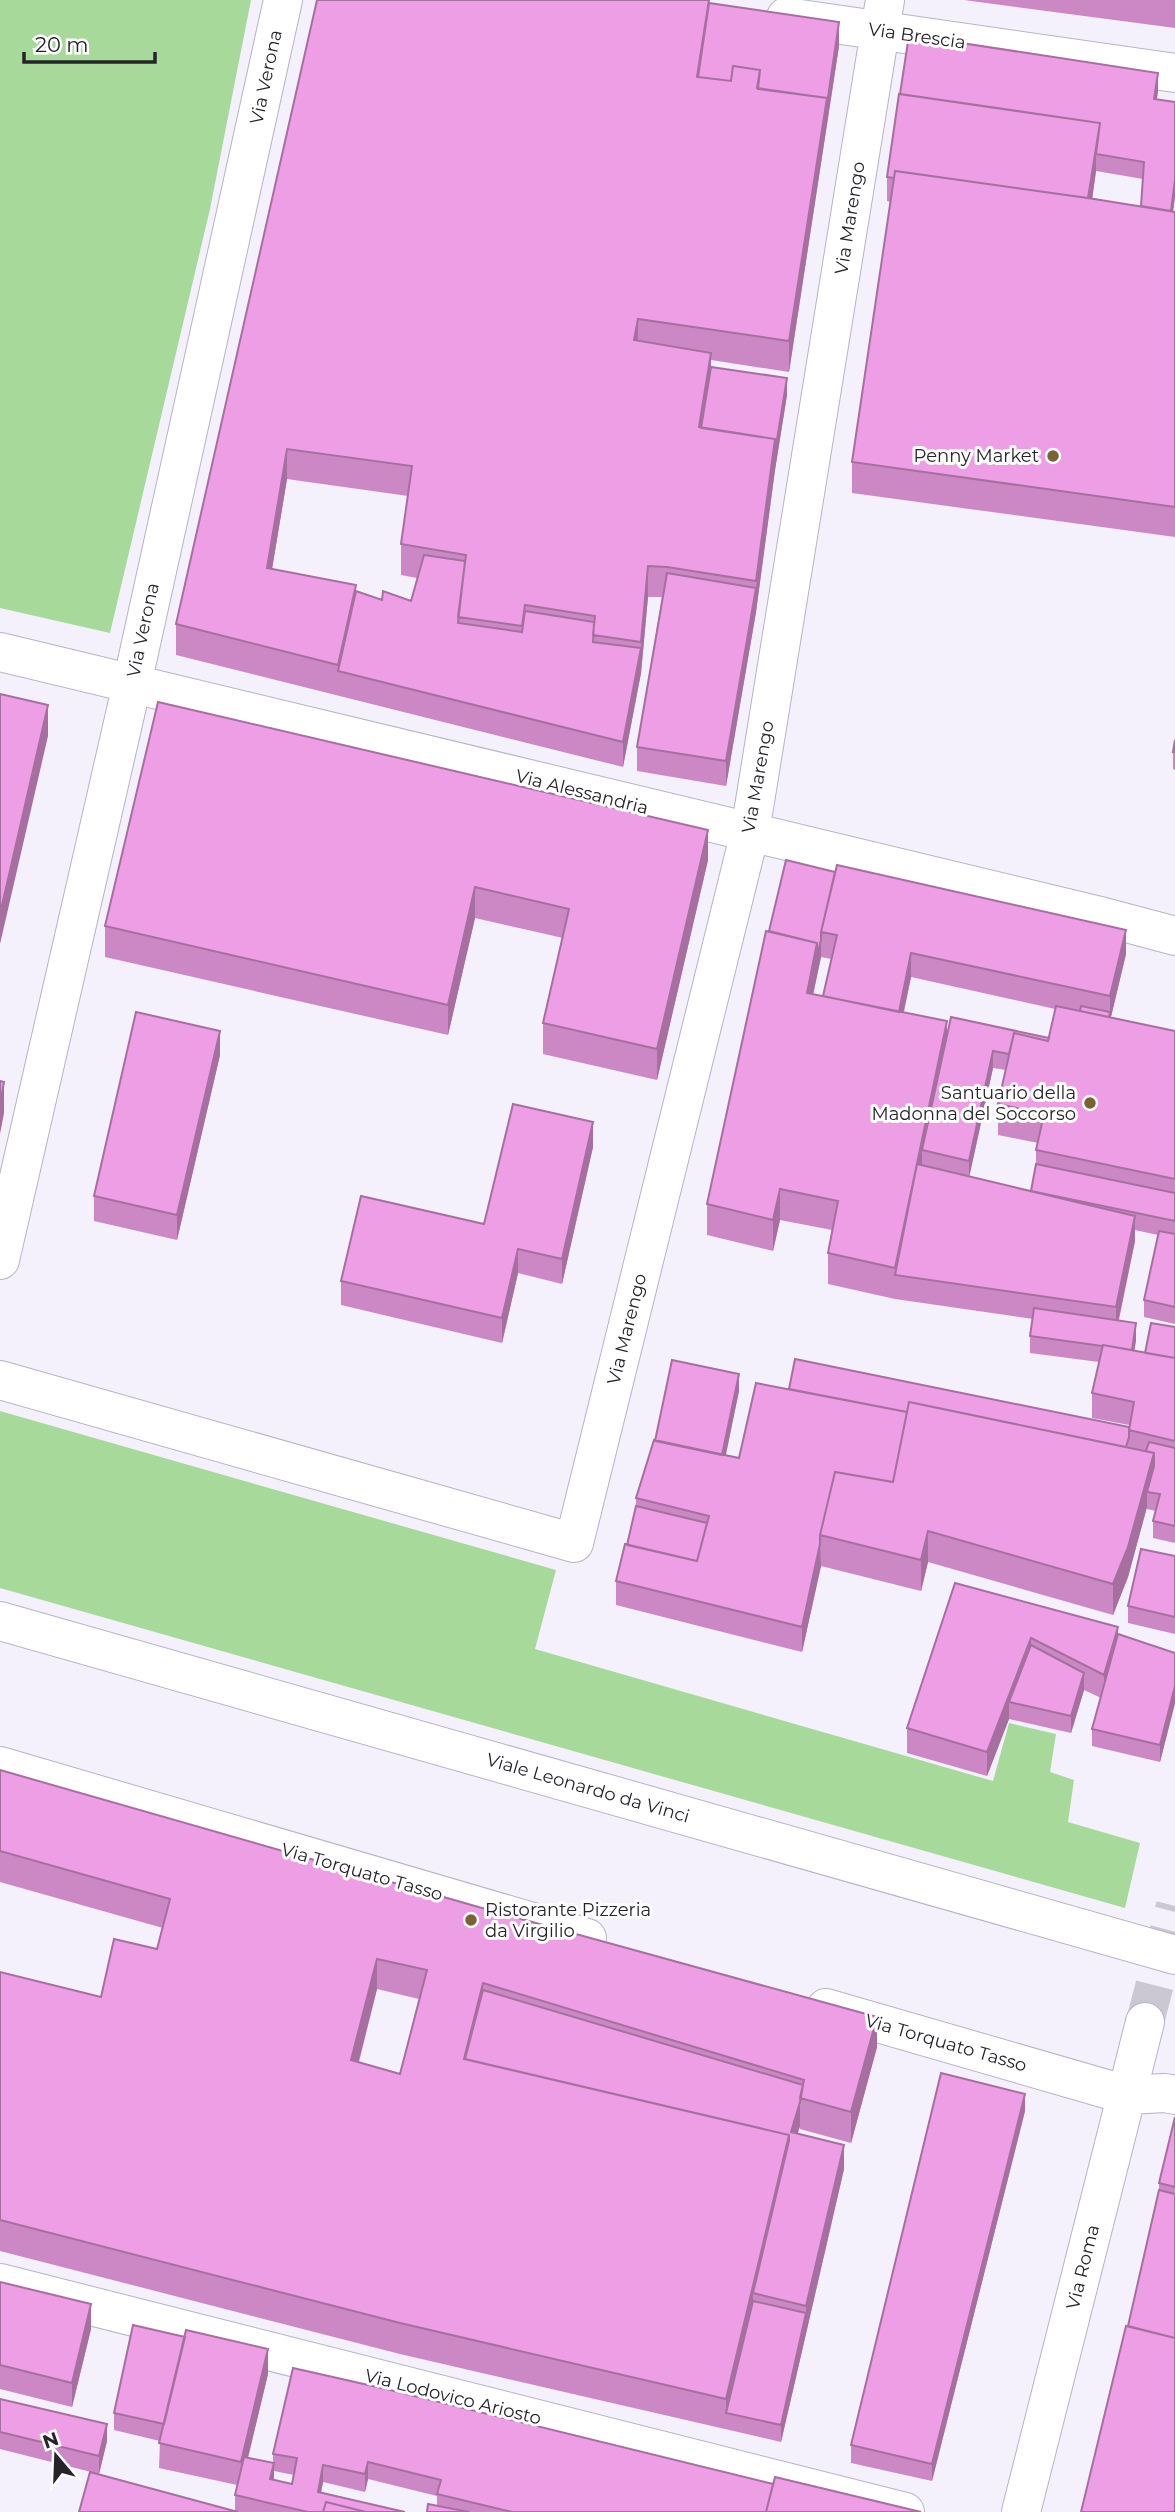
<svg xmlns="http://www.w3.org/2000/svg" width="1175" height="2512" font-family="Montserrat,sans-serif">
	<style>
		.green { fill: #a7da9a }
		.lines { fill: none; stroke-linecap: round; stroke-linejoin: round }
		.secondary-tunnel { stroke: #cbc8d3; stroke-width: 38; stroke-dasharray: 38 19; stroke-linecap: butt }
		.street-casing { stroke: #b7b4c3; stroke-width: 40 }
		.secondary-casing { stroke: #b7b4c3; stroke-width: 40 }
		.highway-casing { stroke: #b7b4c3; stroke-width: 40 }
		.street { stroke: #fff; stroke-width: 38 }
		.secondary { stroke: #fff; stroke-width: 38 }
		.highway { stroke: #fff; stroke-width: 38 }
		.wall { fill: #cc88c4; fill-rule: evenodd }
		.shaded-wall { fill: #a66fa0 }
		.building { fill: #ed9ee4; stroke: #a66fa0; stroke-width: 2; fill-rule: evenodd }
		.poi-dot { fill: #7a6232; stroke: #fff; stroke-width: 2.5 }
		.labels { text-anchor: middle; stroke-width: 6; stroke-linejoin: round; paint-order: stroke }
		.street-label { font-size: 18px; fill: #26242a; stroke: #fff }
		.poi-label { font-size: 18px; fill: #26242a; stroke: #fff; text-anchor: end }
	</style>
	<rect width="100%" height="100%" fill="#f4f1fd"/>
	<path class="green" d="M 0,0 L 251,0 L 210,209 L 110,633 L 0,608 Z
		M 0,1411 L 556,1570 L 535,1649 L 993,1781 L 1009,1723 L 1056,1734 L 1050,1772 L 1074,1780 L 1068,1822 L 1140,1843 L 1125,1908 L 0,1588 Z"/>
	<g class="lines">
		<path class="secondary-tunnel" d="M 1145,2022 L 1175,1906"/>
		<g class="street-casing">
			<path id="street" d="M 786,17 L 1175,73
				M 0,652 L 1104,917 L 1175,936
				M 0,1260 L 132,684 L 283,0
				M 0,1380 L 574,1543 L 750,832 L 885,0
				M 0,1766 L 587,1938
				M 826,2008 L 1127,2095
				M 0,2283 L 905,2512"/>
		</g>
		<g class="secondary-casing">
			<path id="secondary" d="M 1127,2095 L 1165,2093 L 1175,2095
				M 1021,2512 L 1145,2022"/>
		</g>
		<g class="highway-casing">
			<path id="highway" d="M 0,1621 L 1175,1955"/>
		</g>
		<use href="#street" class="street"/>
		<use href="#secondary" class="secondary"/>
		<use href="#highway" class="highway"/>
	</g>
	<path class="wall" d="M 317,0 L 709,3 L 839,46 L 789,372 L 711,360 L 711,367 L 787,395 L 775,470 L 756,612 L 726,786 L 637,771 L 637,747 L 662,597 L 648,597 L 641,673 L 623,767 L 176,655 L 176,624 ZM 287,479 L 408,496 L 401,544 L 401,575 L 417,578 L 411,601 L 382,600 L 356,591 L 272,569 Z
		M 964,0 L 1175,0 L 1175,28 Z
		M 1158,91 L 1157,99 L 1175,102 L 1175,197 L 1173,211 L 1175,211 L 1175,537 L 852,493 L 852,462 L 891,202 L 887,201 L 887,177 ZM 1096,171 L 1143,179 L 1141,206 L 1092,199 Z
		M 1175,740 L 1175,770 L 1173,769 L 1173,752 Z
		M 708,860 L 657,1080 L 543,1054 L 543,1023 L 563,938 L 475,918 L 448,1035 L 105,957 L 105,926 Z
		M 786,860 L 1126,954 L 1111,1017 L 1175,1031 L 1175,1324 L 1144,1317 L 1144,1300 L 1158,1235 L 1135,1230 L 1135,1241 L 1119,1320 L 1136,1340 L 1134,1351 L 1145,1353 L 1175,1327 L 1175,1543 L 1153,1538 L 1153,1521 L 1156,1511 L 1147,1509 L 1147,1507 L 1128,1577 L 1113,1615 L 928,1562 L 921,1591 L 821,1566 L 802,1652 L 616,1605 L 616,1581 L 627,1545 L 636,1506 L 636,1498 L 655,1441 L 739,1391 L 725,1456 L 739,1458 L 789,1389 L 1129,1427 L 1129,1425 L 1092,1418 L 1092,1393 L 1099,1362 L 1030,1353 L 1030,1336 L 1033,1319 L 895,1299 L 828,1284 L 828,1253 L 832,1230 L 780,1220 L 773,1251 L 707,1235 L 707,1204 ZM 821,957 L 831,959 L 823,996 L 813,994 ZM 911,977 L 1055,1009 L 1049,1038 L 947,1034 L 904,1012 ZM 993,1068 L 1006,1070 L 998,1104 L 998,1135 L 1038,1143 L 1036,1150 L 1036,1164 L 1031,1191 L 969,1177 Z
		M 220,1055 L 177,1240 L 94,1221 L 94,1196 Z
		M 593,1147 L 562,1284 L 518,1273 L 502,1343 L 341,1305 L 341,1281 L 484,1224 Z
		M 1175,1556 L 1175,1634 L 1128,1623 L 1128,1606 Z
		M 955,1583 L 1175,1653 L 1175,1703 L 1160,1762 L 1092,1746 L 1092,1729 L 1101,1698 L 1084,1690 L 1071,1733 L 1009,1719 L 987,1776 L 907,1753 L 907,1728 Z
		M 0,1770 L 877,2047 L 851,2143 L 800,2129 L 800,2126 L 797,2134 L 844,2169 L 781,2442 L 400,2354 L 0,2251 L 0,1972 L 101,1997 L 157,1949 L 163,1928 L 0,1882 ZM 377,1989 L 419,1999 L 400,2074 L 359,2062 Z
		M 1025,2111 L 932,2481 L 851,2463 L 851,2445 Z
		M 1175,2117 L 1175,2512 L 1128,2326 L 1159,2190 L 1159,2183 Z
		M 0,2282 L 91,2329 L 72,2407 L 0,2389 Z
		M 268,2374 L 248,2458 L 273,2463 L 273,2454 L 773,2484 L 921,2512 L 427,2512 L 437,2506 L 437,2496 L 368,2479 L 365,2492 L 323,2482 L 321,2492 L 404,2512 L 79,2512 L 235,2511 L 235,2495 L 237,2485 L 159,2468 L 160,2441 L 114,2430 L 114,2413 ZM 274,2471 L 294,2475 L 292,2484 L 274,2480 Z
		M 0,2399 L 107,2441 L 99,2474 L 0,2449 Z"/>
	<path class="shaded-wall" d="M 839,22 L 839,46 L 789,372 L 789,341 Z
		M 1158,73 L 1158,91 L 1154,116 L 1154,99 Z
		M 1100,123 L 1100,148 L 1096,154 L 1096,171 L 1088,229 L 1088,204 Z
		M 1175,180 L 1175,197 L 1170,233 L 1169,225 Z
		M 638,319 L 638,349 L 634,340 Z
		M 711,353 L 711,384 L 702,441 L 699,427 Z
		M 787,378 L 787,395 L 775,470 L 775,452 Z
		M 775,439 L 775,470 L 756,612 L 726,786 L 726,761 L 756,588 Z
		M 287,449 L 287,479 L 267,599 L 267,568 Z
		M 648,566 L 648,597 L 641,673 L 623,767 L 623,742 L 641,648 Z
		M 356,585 L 356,616 L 338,671 L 338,665 Z
		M 48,705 L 48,736 L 0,944 L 0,914 Z
		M 708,830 L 708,860 L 657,1080 L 657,1049 Z
		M 475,887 L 475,918 L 448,1035 L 448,1005 Z
		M 1126,930 L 1126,954 L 1110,1021 L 1105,1047 L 1110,1012 L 1110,996 Z
		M 821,940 L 821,957 L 807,1024 L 807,993 L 817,943 Z
		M 911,953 L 911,977 L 897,1042 L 897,1018 Z
		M 947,1021 L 947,1052 L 922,1150 L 922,1167 L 895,1275 L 895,1268 Z
		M 220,1031 L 220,1055 L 177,1240 L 177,1215 Z
		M 993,1051 L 993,1068 L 969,1178 L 969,1161 Z
		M 4,1082 L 4,1113 L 0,1134 L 0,1104 Z
		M 593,1122 L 593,1147 L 562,1284 L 562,1259 Z
		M 780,1189 L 780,1220 L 773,1251 L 773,1220 Z
		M 1135,1216 L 1135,1241 L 1116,1331 L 1116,1307 Z
		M 518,1249 L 518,1273 L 502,1343 L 502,1318 Z
		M 1136,1323 L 1136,1340 L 1132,1367 L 1132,1350 Z
		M 739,1374 L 739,1391 L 721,1479 L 721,1462 Z
		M 1154,1453 L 1154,1484 L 1147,1492 L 1147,1507 L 1128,1577 L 1113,1615 L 1113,1584 Z
		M 928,1531 L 928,1562 L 921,1591 L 921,1560 Z
		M 820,1544 L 821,1566 L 802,1652 L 802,1627 Z
		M 1118,1627 L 1118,1652 L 1104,1700 L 1104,1675 Z
		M 1031,1638 L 1031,1663 L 1009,1702 L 1009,1719 L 987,1776 L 987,1752 Z
		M 1084,1673 L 1084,1690 L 1071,1733 L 1071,1716 Z
		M 1175,1686 L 1175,1703 L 1160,1762 L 1160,1745 Z
		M 377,1959 L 377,1989 L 351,2091 L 351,2060 Z
		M 483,1983 L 483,2014 L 470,2066 L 464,2059 Z
		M 877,2017 L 877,2047 L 851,2143 L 851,2112 Z
		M 1025,2094 L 1025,2111 L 932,2481 L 932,2464 Z
		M 800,2102 L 800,2126 L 791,2157 L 791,2132 Z
		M 789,2135 L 789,2166 L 753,2293 L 753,2317 L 726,2413 L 726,2399 Z
		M 844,2145 L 844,2169 L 781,2442 L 781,2425 L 806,2313 L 806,2306 Z
		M 91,2304 L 91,2329 L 72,2407 L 72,2383 Z
		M 268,2349 L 268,2374 L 241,2486 L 241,2462 Z
		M 107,2424 L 107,2441 L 99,2474 L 99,2456 Z
		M 368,2462 L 368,2479 L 365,2492 L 365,2474 Z
		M 274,2463 L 274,2481 L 270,2479 Z
		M 323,2465 L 323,2482 L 318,2509 L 318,2492 Z"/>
	<path class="building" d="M 317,0 L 709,0 L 697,77 L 731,81 L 733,66 L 760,70 L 757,88 L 827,98 L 789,341 L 638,319 L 634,340 L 711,353 L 699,427 L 775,439 L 756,581 L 667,567 L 648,566 L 641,642 L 593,635 L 595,616 L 525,605 L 522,626 L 458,617 L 466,555 L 401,544 L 412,466 L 287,449 L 267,568 L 356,585 L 338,665 L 176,624 Z
		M 709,3 L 839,22 L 827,104 L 827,98 L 758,89 L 760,70 L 733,66 L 731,81 L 698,77 Z
		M 909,35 L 1158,73 L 1154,99 L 1175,102 L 1175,180 L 1171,211 L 1141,206 L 1144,162 L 1096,154 L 1100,123 L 900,94 Z
		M 899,94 L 1100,123 L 1088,198 L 895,171 L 894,178 L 887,177 Z
		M 895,171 L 1088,198 L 1175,212 L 1175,507 L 852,462 Z
		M 711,367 L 787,378 L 775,452 L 775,439 L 701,428 Z
		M 424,555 L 465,561 L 458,623 L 522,632 L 525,611 L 594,622 L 593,642 L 641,648 L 623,742 L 338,671 L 356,591 L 382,600 L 383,591 L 411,601 Z
		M 667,573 L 756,588 L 726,761 L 637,747 Z
		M 0,694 L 48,705 L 0,914 Z
		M 158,702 L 708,830 L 657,1049 L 543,1023 L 569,909 L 475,887 L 448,1005 L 105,926 Z
		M 1175,740 L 1175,752 L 1173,752 Z
		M 786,860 L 835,872 L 821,932 L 821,940 L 817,956 L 817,943 L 769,931 Z
		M 837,865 L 1126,930 L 1110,996 L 911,953 L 899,1012 L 823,996 L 837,935 L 821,932 Z
		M 766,931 L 817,943 L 807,993 L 947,1021 L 895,1268 L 828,1253 L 838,1201 L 780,1189 L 773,1220 L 707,1204 Z
		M 1056,1006 L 1175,1031 L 1175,1179 L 1036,1150 L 1044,1114 L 998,1104 L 1014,1033 L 1048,1041 Z
		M 1081,1006 L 1110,1012 L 1109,1017 L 1080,1011 Z
		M 136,1012 L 220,1031 L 177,1215 L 94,1196 Z
		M 951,1017 L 1049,1038 L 1048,1041 L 1014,1033 L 1009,1054 L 993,1051 L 969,1161 L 922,1150 Z
		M 0,1081 L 4,1082 L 0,1104 Z
		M 513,1104 L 593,1122 L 562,1259 L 518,1249 L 502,1318 L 341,1281 L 361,1196 L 484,1224 Z
		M 917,1164 L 1135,1216 L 1116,1307 L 895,1275 Z
		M 1036,1164 L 1175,1193 L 1175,1221 L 1031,1191 Z
		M 1159,1231 L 1175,1234 L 1175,1307 L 1144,1300 Z
		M 1034,1308 L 1136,1323 L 1132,1350 L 1103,1345 L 1102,1346 L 1030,1336 Z
		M 1151,1323 L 1175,1327 L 1175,1358 L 1145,1353 Z
		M 1103,1345 L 1175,1358 L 1175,1441 L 1129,1430 L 1134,1402 L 1092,1393 Z
		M 795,1359 L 1129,1427 L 1129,1437 L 1126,1447 L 909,1402 L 907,1412 L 789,1389 Z
		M 672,1360 L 739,1374 L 722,1455 L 655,1441 Z
		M 756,1383 L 907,1412 L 893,1482 L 835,1472 L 820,1535 L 820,1544 L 802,1627 L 616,1581 L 625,1544 L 697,1561 L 709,1516 L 636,1498 L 654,1440 L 739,1458 Z
		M 909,1402 L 1154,1453 L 1128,1547 L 1113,1584 L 928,1531 L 921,1560 L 820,1535 L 835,1472 L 893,1482 Z
		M 1149,1442 L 1175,1448 L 1175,1526 L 1153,1521 L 1160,1494 L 1147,1492 L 1154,1466 L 1154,1453 L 1146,1451 Z
		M 636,1506 L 707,1523 L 697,1561 L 627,1545 Z
		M 1141,1549 L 1175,1556 L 1175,1617 L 1128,1606 Z
		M 955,1583 L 1118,1627 L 1104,1675 L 1031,1638 L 987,1752 L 907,1728 Z
		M 1118,1634 L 1175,1653 L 1175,1686 L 1160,1745 L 1092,1729 Z
		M 1031,1645 L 1084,1673 L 1071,1716 L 1009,1702 Z
		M 0,1770 L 496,1912 L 877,2017 L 851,2112 L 800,2098 L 804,2080 L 483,1983 L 464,2059 L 789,2135 L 726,2399 L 400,2323 L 0,2220 L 0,1972 L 101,1997 L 114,1939 L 157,1949 L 170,1899 L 0,1851 ZM 377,1959 L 427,1970 L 400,2074 L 351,2060 Z
		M 483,1990 L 803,2085 L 800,2102 L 791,2132 L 844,2145 L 806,2306 L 753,2293 L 789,2141 L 789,2135 L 465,2059 Z
		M 941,2073 L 1025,2094 L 932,2464 L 851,2445 Z
		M 1175,2117 L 1175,2187 L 1159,2183 Z
		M 1159,2190 L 1175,2194 L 1175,2338 L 1128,2326 Z
		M 0,2282 L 91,2304 L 72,2383 L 0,2365 Z
		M 753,2301 L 806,2313 L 781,2425 L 726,2413 Z
		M 133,2325 L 185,2337 L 164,2424 L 114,2413 Z
		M 1126,2326 L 1175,2338 L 1175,2512 L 1081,2512 Z
		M 186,2330 L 268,2349 L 241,2462 L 159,2443 Z
		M 293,2368 L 386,2389 L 773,2484 L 766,2512 L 512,2512 L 437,2494 L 441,2480 L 368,2462 L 365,2474 L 323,2465 L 318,2492 L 405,2512 L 366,2512 L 326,2502 L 323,2512 L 308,2512 L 235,2495 L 244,2457 L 274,2463 L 270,2479 L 292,2484 L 297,2458 L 273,2454 Z
		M 0,2399 L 107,2424 L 99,2456 L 0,2432 Z
		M 90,2472 L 238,2512 L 79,2512 Z
		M 775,2477 L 921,2512 L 766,2512 Z
		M 326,2502 L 366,2512 L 323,2512 Z
		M 428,2504 L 469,2512 L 427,2512 Z"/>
	<g class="poi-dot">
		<circle cx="1053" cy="456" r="7"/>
		<circle cx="1090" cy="1103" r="7"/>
		<circle cx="471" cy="1920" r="7"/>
	</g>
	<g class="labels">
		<g class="street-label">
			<text transform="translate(917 36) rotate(8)" y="6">Via Brescia</text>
			<text transform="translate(266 77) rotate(-78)" y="6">Via Verona</text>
			<text transform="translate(850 218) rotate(-81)" y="6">Via Marengo</text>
			<text transform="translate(143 630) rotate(-78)" y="6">Via Verona</text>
			<text transform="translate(758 777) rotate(-80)" y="6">Via Marengo</text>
			<text transform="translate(582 792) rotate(14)" y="6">Via Alessandria</text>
			<text transform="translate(627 1329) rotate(-76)" y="6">Via Marengo</text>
			<text transform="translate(588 1788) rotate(16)" y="6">Viale Leonardo da Vinci</text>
			<text transform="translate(362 1872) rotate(16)" y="6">Via Torquato Tasso</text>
			<text transform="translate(946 2043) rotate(16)" y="6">Via Torquato Tasso</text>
			<text transform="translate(1083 2267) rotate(-76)" y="6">Via Roma</text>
			<text transform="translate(453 2397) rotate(14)" y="6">Via Lodovico Ariosto</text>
		</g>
		<g class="poi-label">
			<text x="1039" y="462">Penny Market</text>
			<text x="1076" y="1099">Santuario della<tspan x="1076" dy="21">Madonna del Soccorso</tspan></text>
			<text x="485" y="1916" text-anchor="start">Ristorante Pizzeria<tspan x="485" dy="21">da Virgilio</tspan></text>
		</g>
	</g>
	<g transform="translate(56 2456) rotate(341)" stroke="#ffffff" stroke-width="5" paint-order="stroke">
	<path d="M0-5L12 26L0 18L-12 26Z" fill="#26242a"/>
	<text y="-10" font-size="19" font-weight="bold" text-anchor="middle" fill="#26242a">N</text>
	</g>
	<path d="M24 52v10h131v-10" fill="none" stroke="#26242a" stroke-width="3.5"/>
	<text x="35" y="52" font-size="21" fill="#26242a" stroke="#ffffff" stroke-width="5" paint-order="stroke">20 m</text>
</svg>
